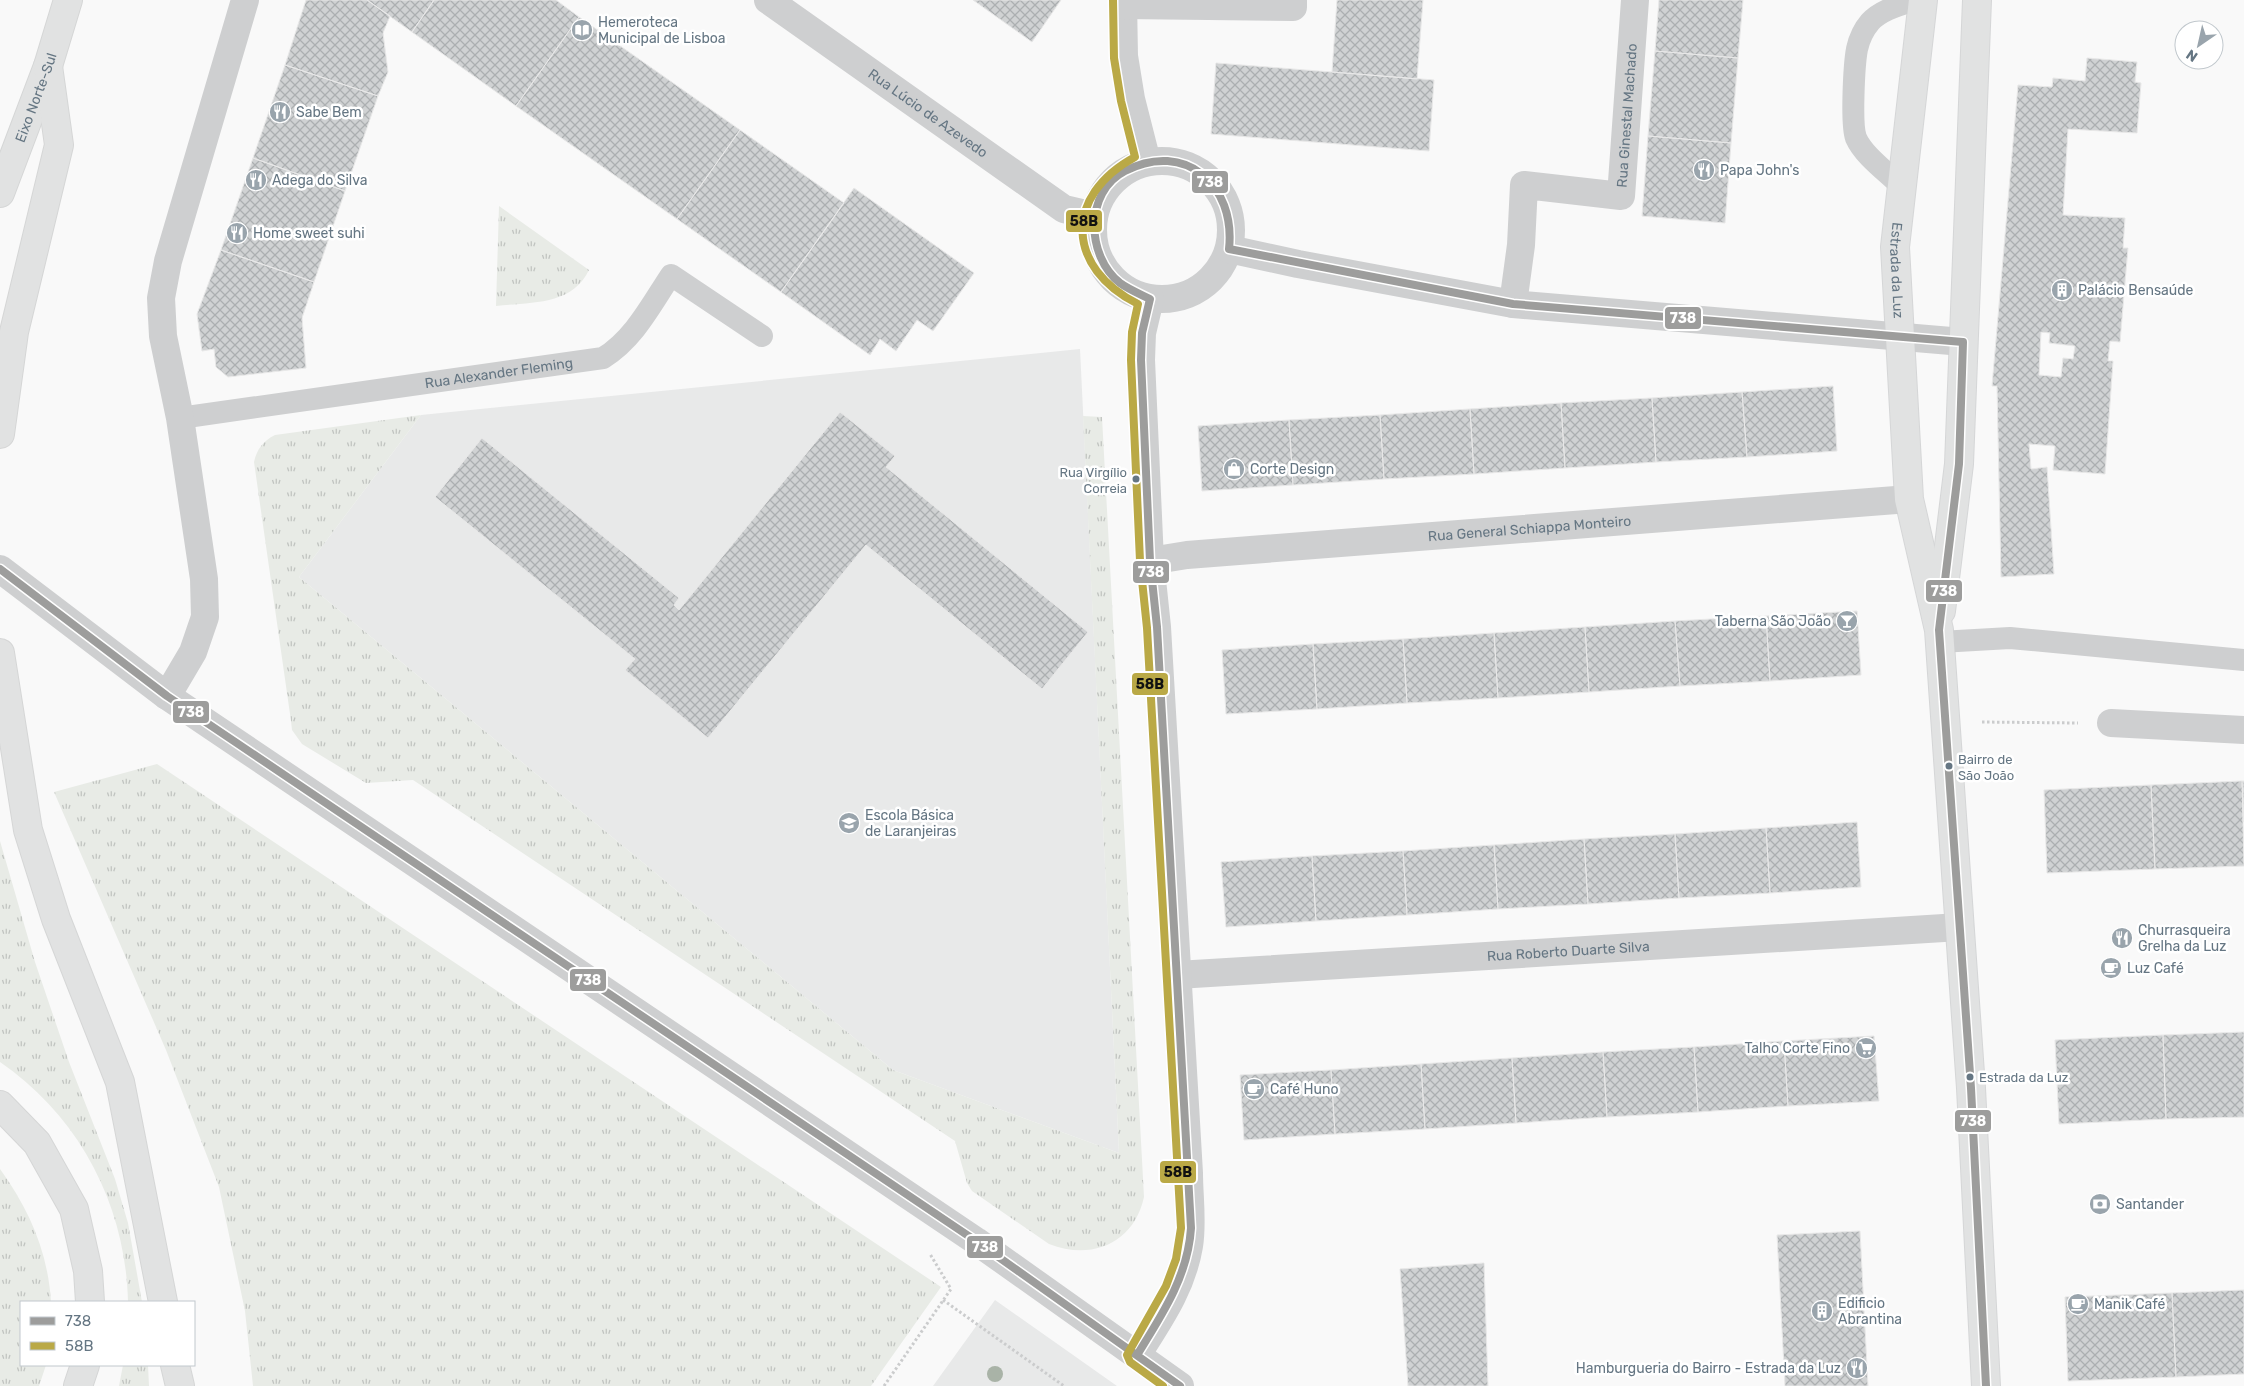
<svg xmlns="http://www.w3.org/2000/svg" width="2244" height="1386" font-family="Rubik,sans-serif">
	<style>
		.built { fill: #e8e9e9 }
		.grass { fill: url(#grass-tufts) }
		.building { fill: url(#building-cross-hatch); stroke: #e8e8e8; fill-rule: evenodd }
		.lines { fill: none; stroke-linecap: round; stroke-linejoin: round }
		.secondary-casing { stroke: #d5d6d7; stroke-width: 30 }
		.highway-casing { stroke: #d5d6d6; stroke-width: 30 }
		.path { stroke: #cbcccd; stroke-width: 3; stroke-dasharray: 2.5 2.5; stroke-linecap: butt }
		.lane { stroke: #cecfd0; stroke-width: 22 }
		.street { stroke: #cecfd0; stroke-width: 28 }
		.secondary { stroke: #e1e2e2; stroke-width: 28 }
		.highway { stroke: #e1e2e2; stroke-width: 28 }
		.bus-1-casing { stroke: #fff; stroke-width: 11 }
		.bus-2-casing { stroke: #fff; stroke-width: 11 }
		.bus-1 { stroke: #9d9d9c; stroke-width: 8 }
		.bus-2 { stroke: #baa946; stroke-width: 8 }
		.tree { fill: #a9b3a7 }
		.bus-dot { fill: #657683; stroke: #fff; stroke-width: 2 }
		.labels { text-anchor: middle; stroke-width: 5; stroke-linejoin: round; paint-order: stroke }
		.bus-label { font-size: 13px; fill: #657683; stroke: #fff; text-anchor: start }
		.poi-label { font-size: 14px; fill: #657683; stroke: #fff; text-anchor: start }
		.street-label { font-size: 14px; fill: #657683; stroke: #fff }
		.line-badge { stroke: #fff; stroke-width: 2 }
		.badge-label { font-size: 14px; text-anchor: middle; font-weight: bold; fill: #fff }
		.pale-badge-label { font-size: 14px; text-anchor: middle; font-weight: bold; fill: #111 }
	</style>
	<defs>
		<pattern id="grass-tufts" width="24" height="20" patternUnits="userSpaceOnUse" patternTransform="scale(1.25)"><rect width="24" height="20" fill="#e8ebe6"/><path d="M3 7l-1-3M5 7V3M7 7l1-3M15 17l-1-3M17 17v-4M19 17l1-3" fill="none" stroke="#c0c3c0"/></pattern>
		<pattern id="building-cross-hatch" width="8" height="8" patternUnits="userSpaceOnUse" patternTransform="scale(1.25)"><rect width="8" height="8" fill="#d0d2d3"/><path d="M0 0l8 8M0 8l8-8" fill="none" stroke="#acafb1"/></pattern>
	</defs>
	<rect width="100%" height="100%" fill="#f9f9f9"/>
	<path class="built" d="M 1080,349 L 1119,1153 L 893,1070 L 299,577 L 421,415 Z
		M 995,1300 L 1117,1386 L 933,1386 Z"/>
	<path class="grass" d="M 499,206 L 589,270 C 572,306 530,302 496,306 Z
		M 421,415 L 299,577 L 893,1070 L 1119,1153 L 1083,416 L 1102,417 L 1144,1197 C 1134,1243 1092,1261 1049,1244 L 972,1191 L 967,1183 L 955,1141 L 413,780 L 366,783 L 302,744 L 292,730 L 291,721 L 254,462 C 257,449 263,441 275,435 Z
		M 157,764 L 941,1287 L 871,1386 L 253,1386 L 245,1311 L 219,1187 L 166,1050 L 54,792 Z
		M 0,841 L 35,962 L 69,1062 L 115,1179 L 128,1223 L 142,1302 L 128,1302 C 126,1206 80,1117 0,1062 Z
		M 0,1169 C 29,1209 48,1252 51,1302 L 21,1302 L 21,1365 L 46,1365 L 39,1386 L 0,1386 Z
		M 123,1365 L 148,1365 L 149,1386 L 119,1386 Z"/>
	<path class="building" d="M 306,0 L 367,0 L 390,16 L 383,33 L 388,72 L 378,96 L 285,65 Z
		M 367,0 L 434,0 L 412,32 Z
		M 434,0 L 556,0 L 579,17 L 516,106 L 412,32 Z
		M 973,0 L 1061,0 L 1032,42 Z
		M 1337,0 L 1423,0 L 1417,79 L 1332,72 Z
		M 1659,0 L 1743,0 L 1738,58 L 1655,51 Z
		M 579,17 L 740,130 L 677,219 L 516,106 Z
		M 1655,51 L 1738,58 L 1731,143 L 1648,136 Z
		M 2087,58 L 2137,62 L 2135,82 L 2141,83 L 2137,133 L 2068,129 L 2063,215 L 2125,218 L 2123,248 L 2128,248 L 2120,342 L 2110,341 L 2108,361 L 2113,361 L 2105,474 L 2053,470 L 2055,446 L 2029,444 L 2031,469 L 2047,467 L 2054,574 L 2001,577 L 1997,386 L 1992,386 L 2018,85 L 2052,87 L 2053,78 L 2085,81 ZM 2041,332 L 2050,333 L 2049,343 L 2075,346 L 2073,359 L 2063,358 L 2061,377 L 2039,375 Z
		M 1216,63 L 1434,80 L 1429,151 L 1211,134 Z
		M 285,65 L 378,96 L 345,191 L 253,158 Z
		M 740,130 L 844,203 L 781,292 L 677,219 Z
		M 1648,136 L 1731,143 L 1725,223 L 1642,216 Z
		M 253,158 L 345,191 L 314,282 L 221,250 Z
		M 854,188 L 974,273 L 933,331 L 917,320 L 896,351 L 880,339 L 870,355 L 781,292 Z
		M 221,250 L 314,282 L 302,318 L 306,368 L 228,377 L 216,367 L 214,349 L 202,351 L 197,314 Z
		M 1833,386 L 1837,451 L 1747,457 L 1742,392 Z
		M 1742,392 L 1747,457 L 1656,462 L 1652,398 Z
		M 1652,398 L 1656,462 L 1565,468 L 1561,403 Z
		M 1561,403 L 1565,468 L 1474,474 L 1470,409 Z
		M 1470,409 L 1474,474 L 1384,479 L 1380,415 Z
		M 840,412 L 895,456 L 886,467 L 1088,632 L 1042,689 L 866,545 L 708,738 L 625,670 L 635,659 L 435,497 L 482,438 L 679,598 L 674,605 L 679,610 Z
		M 1380,415 L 1384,479 L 1293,485 L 1289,420 Z
		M 1289,420 L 1293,485 L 1202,491 L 1198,426 Z
		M 1857,611 L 1861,675 L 1770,681 L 1766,616 Z
		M 1766,616 L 1770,681 L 1680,686 L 1675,621 Z
		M 1675,621 L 1680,686 L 1589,692 L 1585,627 Z
		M 1585,627 L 1589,692 L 1498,698 L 1494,633 Z
		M 1494,633 L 1498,698 L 1407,703 L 1403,639 Z
		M 1403,639 L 1407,703 L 1317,709 L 1313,644 Z
		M 1313,644 L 1317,709 L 1226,714 L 1222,650 Z
		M 2242,781 L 2244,781 L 2244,822 Z
		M 2242,781 L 2244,866 L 2155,869 L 2151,785 Z
		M 2151,785 L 2155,869 L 2047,873 L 2044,790 Z
		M 1857,822 L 1861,887 L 1770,893 L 1766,828 Z
		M 1766,828 L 1770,893 L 1679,898 L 1675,834 Z
		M 1675,834 L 1679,898 L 1588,904 L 1584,839 Z
		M 1584,839 L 1588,904 L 1498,909 L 1494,845 Z
		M 1494,845 L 1498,909 L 1407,915 L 1403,851 Z
		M 1403,851 L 1407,915 L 1316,921 L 1312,856 Z
		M 1312,856 L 1316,921 L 1226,927 L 1221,862 Z
		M 2244,1032 L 2244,1117 L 2166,1119 L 2163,1035 Z
		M 2163,1035 L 2166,1119 L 2059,1124 L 2055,1040 Z
		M 1874,1036 L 1879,1101 L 1788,1106 L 1784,1041 Z
		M 1784,1041 L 1788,1106 L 1698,1112 L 1694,1047 Z
		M 1694,1047 L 1698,1112 L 1607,1117 L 1603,1052 Z
		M 1603,1052 L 1607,1117 L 1516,1123 L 1512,1058 Z
		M 1512,1058 L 1516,1123 L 1425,1129 L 1421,1064 Z
		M 1421,1064 L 1425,1129 L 1335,1134 L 1331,1070 Z
		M 1331,1070 L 1335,1134 L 1244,1140 L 1240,1075 Z
		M 1860,1231 L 1868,1386 L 1785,1386 L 1777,1235 Z
		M 1484,1263 L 1488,1386 L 1408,1386 L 1400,1269 Z
		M 2244,1290 L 2244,1374 L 2176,1377 L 2172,1293 Z
		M 2172,1293 L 2176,1377 L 2068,1381 L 2065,1297 Z"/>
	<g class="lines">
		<g class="secondary-casing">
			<g id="secondary">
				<path id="s6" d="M 1923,0 L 1895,247 L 1909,499 L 1939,630 L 1971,1088 L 1986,1386"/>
				<path d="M 1941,611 L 1959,464 L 1977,0"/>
			</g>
		</g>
		<g class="highway-casing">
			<g id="highway">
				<path id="s7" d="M 0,193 L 48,66 L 68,0"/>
				<path d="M 0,434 L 14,332 L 59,145 L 48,66"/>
				<path d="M 0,653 L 28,830 L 56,919 L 120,1082 L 163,1302"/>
				<path d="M 0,1105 L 37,1143 L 74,1209 L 88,1271 L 90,1302"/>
				<path d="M 175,1365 L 180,1386"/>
				<path d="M 78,1386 L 85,1365"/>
			</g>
		</g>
		<path class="path" d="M 1982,722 L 2078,723
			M 943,1300 L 1064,1386
			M 884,1386 L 951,1289 L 930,1254"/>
		<g class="lane">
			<path d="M 1901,186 C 1887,172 1864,156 1856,138 C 1851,125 1854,65 1857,49 C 1859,40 1864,29 1870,22 C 1881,10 1900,5 1915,0"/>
			<path id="s1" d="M 180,418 L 603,358 C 634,339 651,305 671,275 L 762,336"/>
			<path d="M 1940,642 L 2010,638 L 2244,660"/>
		</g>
		<g class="street">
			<path id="s2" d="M 768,0 L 1064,209 L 1094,216"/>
			<path d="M 1123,0 L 1124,56 L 1131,99 L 1147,162"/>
			<path d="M 1123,5 L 1293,7 L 1293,0"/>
			<circle cx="1162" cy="230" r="69"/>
			<path d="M 1229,249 L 1298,264 L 1513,304 L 1963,342"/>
			<path id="s3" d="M 1513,304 L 1521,245 L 1524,185 L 1621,196 L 1635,0"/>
			<path id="s4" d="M 1150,561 L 1187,555 L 1909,499"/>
			<path d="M 0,569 L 167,696 L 976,1241 L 1180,1386"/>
			<path d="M 167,696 L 193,652 L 205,617 L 204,579 L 180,418 L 163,336 L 161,298 L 168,261 L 245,0"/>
			<path d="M 2111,723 L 2244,730"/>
			<path id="s5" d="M 1177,975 L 1960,927"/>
			<path d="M 1137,1355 C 1159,1320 1182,1288 1189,1246 C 1193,1223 1189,1197 1189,1173 L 1157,627 L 1150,561 L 1141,360 L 1142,333 L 1150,299"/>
		</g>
		<use href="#secondary" class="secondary"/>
		<use href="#highway" class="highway"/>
		<g class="bus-1-casing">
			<path id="bus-1" d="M 0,569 L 167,696 L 976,1241 L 1180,1386
				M 1137,1355 C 1162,1315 1188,1276 1191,1228 L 1157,627 L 1150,561 L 1141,360 L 1142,333 L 1150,299 C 1140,294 1128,289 1120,283 C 1086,256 1084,192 1125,171 C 1185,140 1236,185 1229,249 L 1513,304 L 1963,342 L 1959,464 L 1939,630 L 1971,1088 L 1986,1386"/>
		</g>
		<g class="bus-2-casing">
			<path id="bus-2" d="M 1113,0 L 1114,58 L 1121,101 L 1135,157 C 1063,196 1066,268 1138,304 L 1132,332 L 1131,360 L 1140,561 L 1147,628 L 1181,1228 L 1176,1259 L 1166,1286 L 1127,1355 L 1130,1362 L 1163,1386"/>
		</g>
		<use href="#bus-1" class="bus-1"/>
		<use href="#bus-2" class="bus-2"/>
	</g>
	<circle class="tree" cx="995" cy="1374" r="8"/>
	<defs>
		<g id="library-disc" transform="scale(1.125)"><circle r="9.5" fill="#99a4ac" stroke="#fff"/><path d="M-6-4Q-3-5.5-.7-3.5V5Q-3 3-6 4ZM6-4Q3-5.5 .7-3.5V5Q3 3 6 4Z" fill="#fff"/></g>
		<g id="restaurant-disc" transform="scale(1.125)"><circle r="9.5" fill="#99a4ac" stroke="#fff"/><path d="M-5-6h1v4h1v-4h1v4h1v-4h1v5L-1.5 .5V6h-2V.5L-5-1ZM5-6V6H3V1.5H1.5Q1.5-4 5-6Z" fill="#fff"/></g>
		<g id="building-disc" transform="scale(1.125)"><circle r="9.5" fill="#99a4ac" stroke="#fff"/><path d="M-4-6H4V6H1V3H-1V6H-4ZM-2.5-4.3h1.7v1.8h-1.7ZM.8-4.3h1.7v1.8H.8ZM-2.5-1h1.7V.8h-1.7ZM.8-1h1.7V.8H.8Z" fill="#fff"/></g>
		<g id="shop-disc" transform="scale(1.125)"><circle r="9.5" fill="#99a4ac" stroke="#fff"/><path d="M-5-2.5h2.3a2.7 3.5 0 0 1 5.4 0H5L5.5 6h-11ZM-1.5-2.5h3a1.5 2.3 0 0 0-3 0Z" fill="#fff"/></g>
		<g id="bar-disc" transform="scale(1.125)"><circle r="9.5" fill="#99a4ac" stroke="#fff"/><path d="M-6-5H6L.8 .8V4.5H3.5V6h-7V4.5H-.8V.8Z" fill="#fff"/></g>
		<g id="school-disc" transform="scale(1.125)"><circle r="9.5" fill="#99a4ac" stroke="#fff"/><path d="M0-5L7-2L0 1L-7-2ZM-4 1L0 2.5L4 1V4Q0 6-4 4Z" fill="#fff"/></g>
		<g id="cafe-disc" transform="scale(1.125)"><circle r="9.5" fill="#99a4ac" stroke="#fff"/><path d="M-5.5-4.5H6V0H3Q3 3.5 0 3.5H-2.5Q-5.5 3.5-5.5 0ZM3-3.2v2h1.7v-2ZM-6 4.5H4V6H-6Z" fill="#fff"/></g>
		<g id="supermarket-disc" transform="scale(1.125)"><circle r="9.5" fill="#99a4ac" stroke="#fff"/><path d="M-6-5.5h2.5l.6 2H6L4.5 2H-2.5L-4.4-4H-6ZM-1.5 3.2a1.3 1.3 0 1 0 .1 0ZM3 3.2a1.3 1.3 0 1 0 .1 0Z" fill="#fff"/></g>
		<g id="bank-disc" transform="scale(1.125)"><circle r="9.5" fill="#99a4ac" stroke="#fff"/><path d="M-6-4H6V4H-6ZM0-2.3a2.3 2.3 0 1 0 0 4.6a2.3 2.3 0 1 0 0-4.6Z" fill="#fff"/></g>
	</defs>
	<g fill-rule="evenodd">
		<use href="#library-disc" x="582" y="30"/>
		<use href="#restaurant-disc" x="280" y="112"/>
		<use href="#restaurant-disc" x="1704" y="170"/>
		<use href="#restaurant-disc" x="256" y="180"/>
		<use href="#restaurant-disc" x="237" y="233"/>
		<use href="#building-disc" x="2062" y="290"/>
		<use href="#shop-disc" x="1234" y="469"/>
		<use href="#bar-disc" x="1847" y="621"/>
		<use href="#school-disc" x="849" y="823"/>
		<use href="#restaurant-disc" x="2122" y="938"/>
		<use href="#cafe-disc" x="2111" y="968"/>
		<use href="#supermarket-disc" x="1866" y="1048"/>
		<use href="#cafe-disc" x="1254" y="1089"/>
		<use href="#bank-disc" x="2100" y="1204"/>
		<use href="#cafe-disc" x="2078" y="1304"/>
		<use href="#building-disc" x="1822" y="1311"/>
		<use href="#restaurant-disc" x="1857" y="1368"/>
	</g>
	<g class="bus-dot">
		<circle cx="1136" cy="479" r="4.5"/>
		<circle cx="1949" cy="766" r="4.5"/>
		<circle cx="1970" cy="1077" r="4.5"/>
	</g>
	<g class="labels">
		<g class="bus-label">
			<text x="1127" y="477" text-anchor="end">Rua Virgílio<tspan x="1127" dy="16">Correia</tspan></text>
			<text x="1958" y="764">Bairro de<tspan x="1958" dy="16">São João</tspan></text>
			<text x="1979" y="1082">Estrada da Luz</text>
		</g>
		<g class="poi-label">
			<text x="598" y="27">Hemeroteca<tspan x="598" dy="16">Municipal de Lisboa</tspan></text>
			<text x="296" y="117">Sabe Bem</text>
			<text x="1720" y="175">Papa John's</text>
			<text x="272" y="185">Adega do Silva</text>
			<text x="253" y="238">Home sweet suhi</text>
			<text x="2078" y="295">Palácio Bensaúde</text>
			<text x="1250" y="474">Corte Design</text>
			<text x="1831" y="626" text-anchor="end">Taberna São João</text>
			<text x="865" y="820">Escola Básica<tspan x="865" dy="16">de Laranjeiras</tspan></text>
			<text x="2138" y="935">Churrasqueira<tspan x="2138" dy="16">Grelha da Luz</tspan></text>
			<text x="2127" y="973">Luz Café</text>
			<text x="1850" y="1053" text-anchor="end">Talho Corte Fino</text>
			<text x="1270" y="1094">Café Huno</text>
			<text x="2116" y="1209">Santander</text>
			<text x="1838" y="1308">Edificio<tspan x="1838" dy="16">Abrantina</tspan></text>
			<text x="2094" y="1309">Manik Café</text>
			<text x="1841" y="1373" text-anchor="end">Hamburgueria do Bairro - Estrada da Luz</text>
		</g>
		<g class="street-label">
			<text dy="5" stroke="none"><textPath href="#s7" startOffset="102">Eixo Norte-Sul</textPath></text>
			<text dy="5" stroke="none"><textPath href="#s2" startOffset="196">Rua Lúcio de Azevedo</textPath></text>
			<text dy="5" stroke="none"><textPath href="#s3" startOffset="298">Rua Ginestal Machado</textPath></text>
			<text dy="5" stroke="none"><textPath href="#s6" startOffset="272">Estrada da Luz</textPath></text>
			<text dy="5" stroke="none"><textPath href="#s1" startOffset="322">Rua Alexander Fleming</textPath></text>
			<text dy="5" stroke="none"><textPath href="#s4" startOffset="381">Rua General Schiappa Monteiro</textPath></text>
			<text dy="5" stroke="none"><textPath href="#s5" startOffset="392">Rua Roberto Duarte Silva</textPath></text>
		</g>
	</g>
	<g class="line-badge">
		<rect x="1191" y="170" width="38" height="24" rx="5" fill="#9d9d9c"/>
		<rect x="1065" y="209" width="38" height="24" rx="5" fill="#baa946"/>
		<rect x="1664" y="306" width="38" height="24" rx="5" fill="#9d9d9c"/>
		<rect x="1132" y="560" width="38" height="24" rx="5" fill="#9d9d9c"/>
		<rect x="1925" y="579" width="38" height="24" rx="5" fill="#9d9d9c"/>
		<rect x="1131" y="672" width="38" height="24" rx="5" fill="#baa946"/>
		<rect x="172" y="700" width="38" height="24" rx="5" fill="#9d9d9c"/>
		<rect x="569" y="968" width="38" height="24" rx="5" fill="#9d9d9c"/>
		<rect x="1954" y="1109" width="38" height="24" rx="5" fill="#9d9d9c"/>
		<rect x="1159" y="1160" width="38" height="24" rx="5" fill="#baa946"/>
		<rect x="966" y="1235" width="38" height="24" rx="5" fill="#9d9d9c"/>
	</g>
	<g class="badge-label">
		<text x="1210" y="187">738</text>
		<text x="1683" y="323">738</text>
		<text x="1151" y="577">738</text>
		<text x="1944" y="596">738</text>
		<text x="191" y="717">738</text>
		<text x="588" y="985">738</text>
		<text x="1973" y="1126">738</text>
		<text x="985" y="1252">738</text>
	</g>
	<g class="pale-badge-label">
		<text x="1084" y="226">58B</text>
		<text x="1150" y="689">58B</text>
		<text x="1178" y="1177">58B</text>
	</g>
	<rect x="20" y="1301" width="175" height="65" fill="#ffffff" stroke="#c1c8cd"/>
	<rect x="30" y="1317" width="25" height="8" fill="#9d9d9c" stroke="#c1c8cd"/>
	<text x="65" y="1326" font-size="15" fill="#657683">738</text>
	<rect x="30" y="1342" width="25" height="8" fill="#baa946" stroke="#c1c8cd"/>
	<text x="65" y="1351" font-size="15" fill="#657683">58B</text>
	<g transform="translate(2199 45) rotate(214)"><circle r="24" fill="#ffffff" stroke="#c1c8cd"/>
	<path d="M0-4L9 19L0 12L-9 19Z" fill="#99a4ac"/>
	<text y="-8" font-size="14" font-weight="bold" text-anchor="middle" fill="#657683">N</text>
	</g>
</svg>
